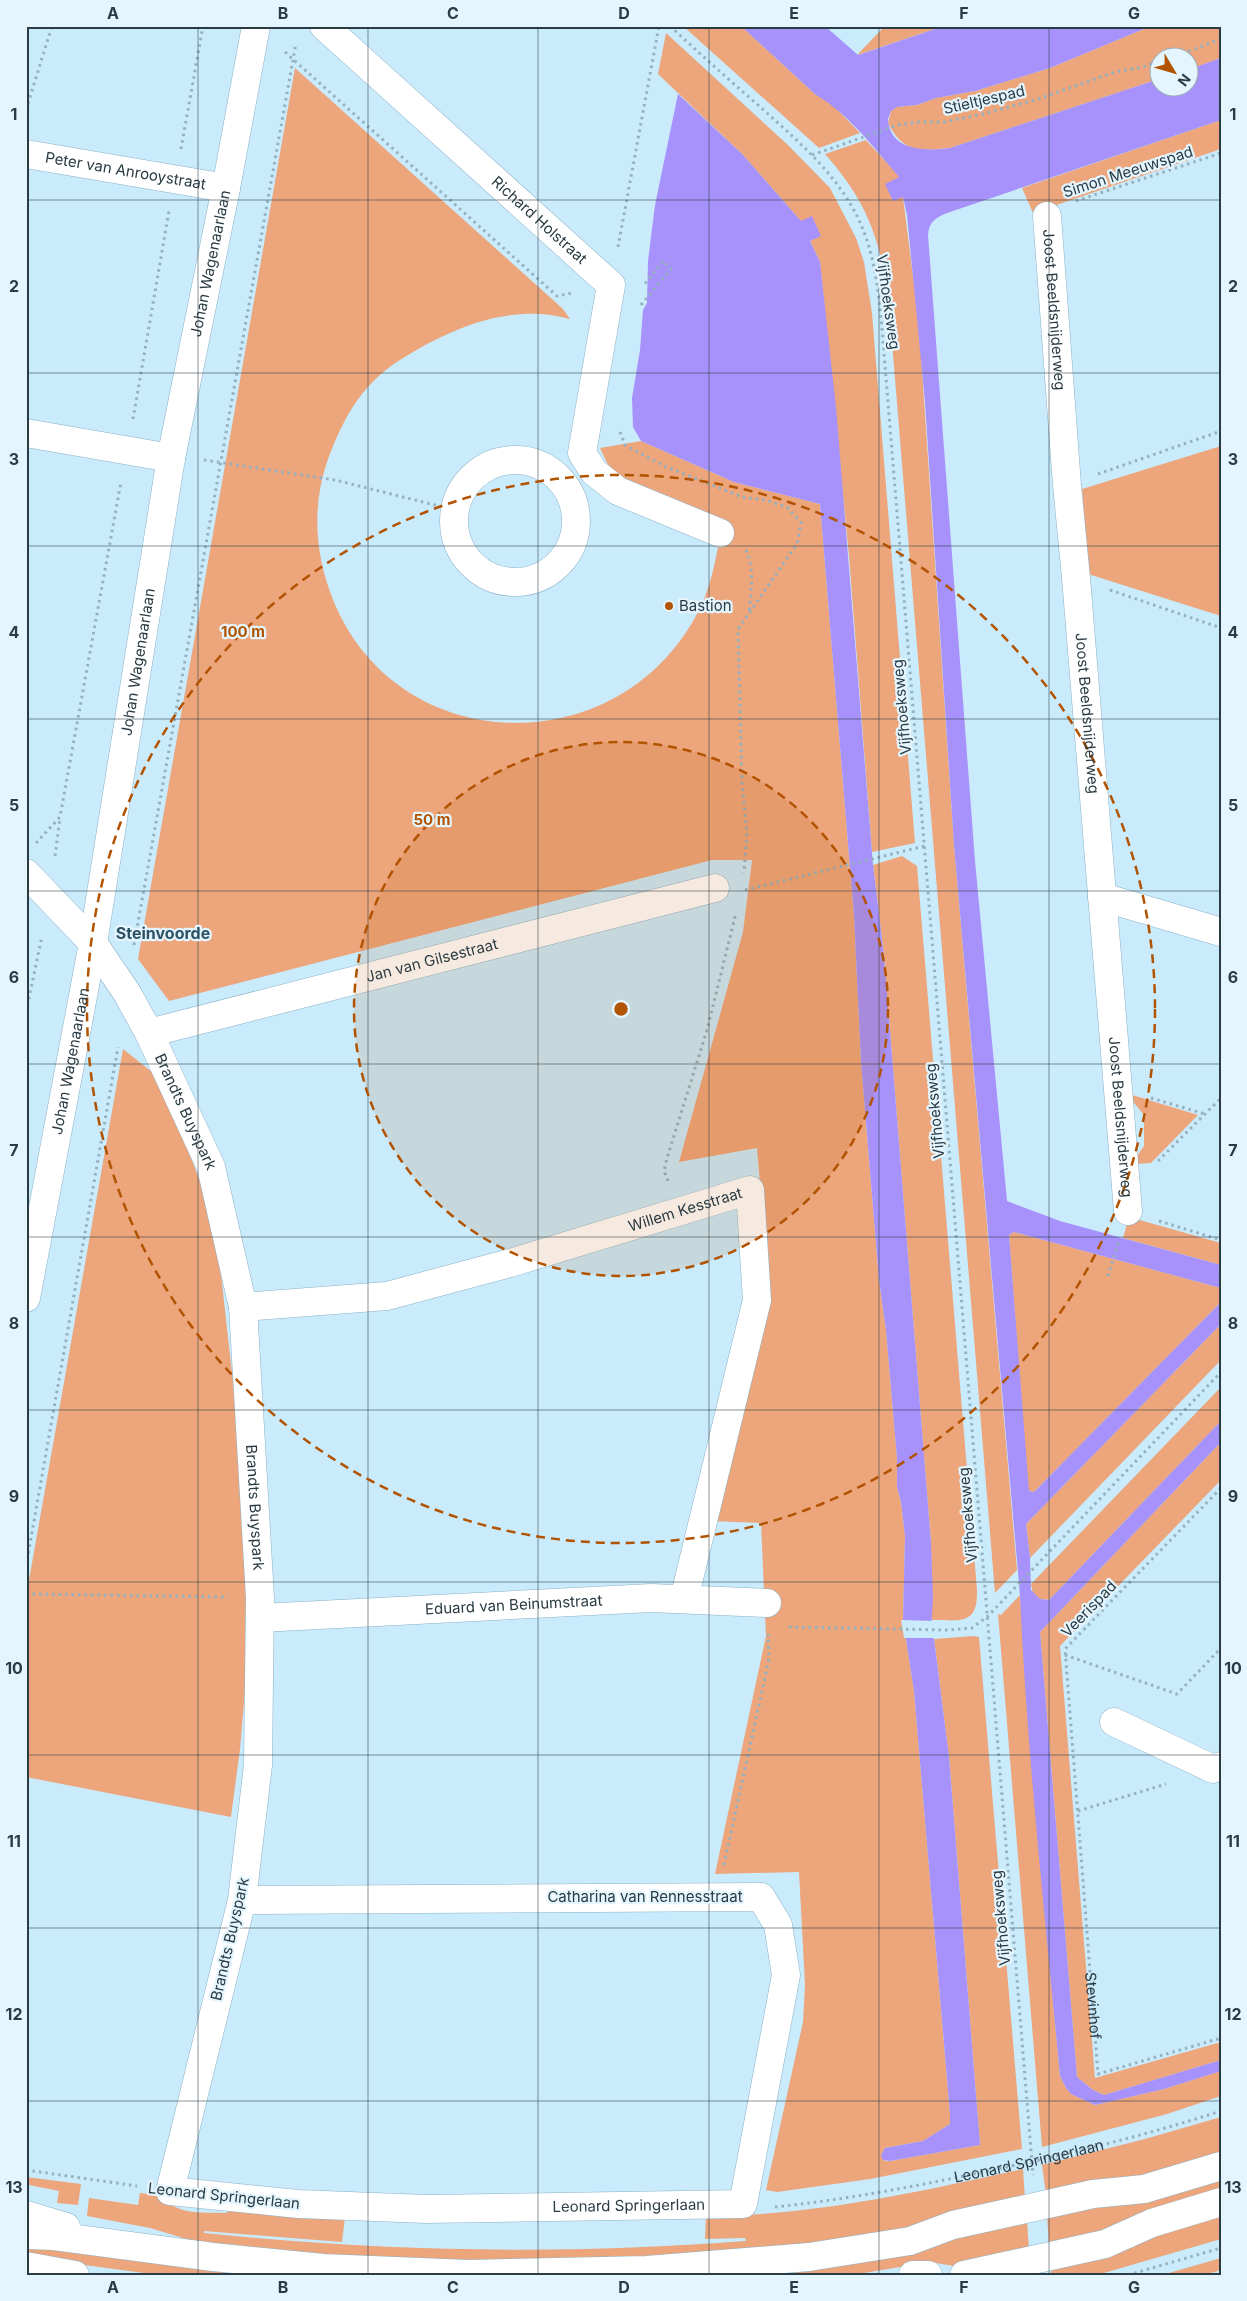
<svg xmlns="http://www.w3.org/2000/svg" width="1247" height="2301" font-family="Inter,sans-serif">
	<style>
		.green { fill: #eda57b }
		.water { fill: #a692fa }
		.pier { fill: #caebfc }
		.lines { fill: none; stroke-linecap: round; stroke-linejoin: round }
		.minor-casing { stroke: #8ab2c7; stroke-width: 29 }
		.path { stroke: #95b1bf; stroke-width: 3; stroke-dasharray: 2.5 4; stroke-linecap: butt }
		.minor { stroke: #fff; stroke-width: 28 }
		.grid { fill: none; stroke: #2a3b43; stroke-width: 1; stroke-opacity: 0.55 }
		.ring { fill: none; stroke: #b15300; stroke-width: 2.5; stroke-dasharray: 9 6 }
		.poi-dot { fill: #b15300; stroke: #e5f5fe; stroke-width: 2 }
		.labels { text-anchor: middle; stroke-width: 4.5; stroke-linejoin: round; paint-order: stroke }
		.street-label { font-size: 15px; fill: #2a3b43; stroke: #e5f5fe }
		.poi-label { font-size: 15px; fill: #2a3b43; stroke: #e5f5fe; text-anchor: start }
		.neighbourhood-label { font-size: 16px; font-weight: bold; fill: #2c5264; stroke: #e5f5fe }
		.centre { fill: #b15300; stroke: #e5f5fe; stroke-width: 2.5 }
		.ring-label { font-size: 15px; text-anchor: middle; font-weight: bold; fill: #b15300; stroke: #e5f5fe; stroke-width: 4.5; stroke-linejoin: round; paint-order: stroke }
		.neatline { fill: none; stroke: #2a3b43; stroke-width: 2 }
		.grid-label { font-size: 16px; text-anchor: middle; font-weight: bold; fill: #2a3b43 }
	</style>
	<rect width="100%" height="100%" fill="#caebfc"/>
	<path class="green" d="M 683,26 L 741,26 L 816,95 L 831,103 L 860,133 L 819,148 Z
		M 885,26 L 944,26 L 857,55 Z
		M 1151,26 L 1221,26 L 1221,58 L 1190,69 L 1190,58 L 1160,58 L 1159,79 L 950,148 C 920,151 903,153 888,123 L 891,111 L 897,107 L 917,105 L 936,98 L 975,91 L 1050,68 Z
		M 666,33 L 788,145 L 830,188 L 856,238 L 864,262 L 872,313 L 915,843 L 872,852 L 849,556 L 820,262 L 810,241 L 820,235 L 801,221 L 742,154 L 658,74 Z
		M 295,68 L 563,309 L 570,319 C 511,302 449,329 400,360 C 360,385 341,422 326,465 C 313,506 315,548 329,589 C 388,761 623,768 701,606 C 713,581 717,550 723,523 L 620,479 L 607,463 L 600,448 L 641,441 L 734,482 L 820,504 L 854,916 L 861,1062 L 879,1280 L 886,1330 L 897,1458 L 897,1487 L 901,1502 L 905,1536 L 903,1620 L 914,1691 L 950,2114 L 950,2124 L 923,2141 L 885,2148 L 881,2155 L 885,2161 L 890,2161 L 980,2145 L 949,1757 L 934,1639 L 974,1636 L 979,1637 L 1022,2149 L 870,2179 L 777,2192 L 766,2190 L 803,2022 L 805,1985 L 799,1872 L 715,1874 L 766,1636 L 761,1523 L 709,1521 L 769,1291 L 757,1148 L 679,1162 L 743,932 L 752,860 L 712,860 L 169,1001 L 138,959 Z
		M 1221,120 L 1221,149 L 1033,213 L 1022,188 Z
		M 866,140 L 900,177 L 886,184 L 903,197 L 919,324 L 954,845 L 1017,1570 L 995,1593 L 889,306 C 881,241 869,204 825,154 Z
		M 1221,446 L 1221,616 L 1088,574 L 1082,489 Z
		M 902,856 L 917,866 L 977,1590 C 978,1626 960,1620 932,1620 L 931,1543 L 884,956 L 873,865 Z
		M 123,1049 L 152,1072 L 172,1109 L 201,1184 L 220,1266 L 236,1408 L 246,1545 L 246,1679 L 240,1749 L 231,1817 L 26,1777 L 26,1597 Z
		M 1129,1094 L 1198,1115 L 1151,1163 L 1135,1164 L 1135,1159 L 1144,1146 L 1144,1115 L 1130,1098 Z
		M 1129,1217 L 1221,1243 L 1221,1265 L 1123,1238 Z
		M 1014,1232 L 1221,1288 L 1221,1302 L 1034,1492 L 1028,1491 L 1009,1235 Z
		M 1221,1324 L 1221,1360 L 1030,1558 L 1026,1524 Z
		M 1221,1387 L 1221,1421 L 1049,1600 L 1040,1599 L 1033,1594 L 1031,1584 Z
		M 1221,1442 L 1221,1480 L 1060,1646 L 1095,2078 L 1221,2042 L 1221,2060 L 1104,2095 L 1093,2090 L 1077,2077 L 1040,1632 Z
		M 1020,1595 L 1037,1828 L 1060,2076 L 1066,2088 L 1071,2094 L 1095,2105 L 1164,2089 L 1221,2071 L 1221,2096 L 1167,2114 L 1042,2147 L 998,1614 L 1001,1615 Z
		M 1221,2117 L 1221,2155 L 1161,2174 L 1046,2195 L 1042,2165 L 1145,2139 Z
		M 1023,2169 L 1025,2199 L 925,2226 L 802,2247 L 689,2257 L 400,2263 L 203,2244 L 150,2228 L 87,2216 L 89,2198 L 138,2205 L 140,2193 L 160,2195 C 178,2216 201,2212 226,2213 L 233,2208 L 345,2217 L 342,2242 L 204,2231 L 204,2233 C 387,2252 562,2255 746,2241 L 745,2238 L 705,2239 L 706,2216 C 812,2216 919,2192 1023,2169 Z
		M 26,2177 L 81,2184 L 78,2205 L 57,2203 L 59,2191 L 29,2185 L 26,2193 Z
		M 1221,2177 L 1221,2192 L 1111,2229 L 1049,2246 L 1047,2215 Z
		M 1221,2216 L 1221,2239 L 1097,2275 L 1051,2275 L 1051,2267 Z
		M 1027,2220 L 1029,2250 L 954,2266 L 930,2262 L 852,2275 L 728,2275 L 928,2249 L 942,2241 Z
		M 35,2245 L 300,2275 L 159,2275 L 32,2258 L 26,2253 L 26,2249 Z
		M 1221,2258 L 1221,2270 L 1204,2275 L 1162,2275 Z"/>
	<path class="water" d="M 741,26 L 825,26 L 858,55 L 944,26 L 1151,26 L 1050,68 L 975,91 L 936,98 L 917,105 L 897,107 L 891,111 L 888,119 C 890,152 927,151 950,148 L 1159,79 L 1160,88 L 1190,88 L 1190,69 L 1221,58 L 1221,120 L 947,213 C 935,218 929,222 928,235 L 975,861 L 1007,1201 L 1060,1221 L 1221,1265 L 1221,1288 L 1014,1232 L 1009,1235 L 1029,1491 L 1034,1492 L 1221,1302 L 1221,1324 L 1026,1524 L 1030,1558 L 1031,1590 L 1040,1599 L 1049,1600 L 1221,1421 L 1221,1442 L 1040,1632 L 1077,2077 L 1093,2090 L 1104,2095 L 1221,2060 L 1221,2071 L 1164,2089 L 1095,2105 L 1071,2094 L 1066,2088 L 1060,2076 C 1045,1916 1027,1755 1020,1595 L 954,845 L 925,402 L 907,215 L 903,197 L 893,201 L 885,184 L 899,177 C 874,148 849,114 816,95 Z
		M 678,94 L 742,154 L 801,221 L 812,216 L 821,236 L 810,241 L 820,262 L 836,407 L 873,865 L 884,956 L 931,1543 L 933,1598 L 931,1632 L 934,1639 L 949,1757 L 980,2145 L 890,2161 L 883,2160 L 881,2155 L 885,2148 L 923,2141 L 950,2124 L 950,2114 L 914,1691 L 903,1620 L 905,1536 L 901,1502 L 897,1487 L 897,1458 L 886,1330 L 879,1280 L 861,1062 L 854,916 L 820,504 L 734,482 L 641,441 L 633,427 L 632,398 L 640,350 L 643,310 L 647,303 L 648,261 L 655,205 Z"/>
	<path class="pier" d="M 901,1620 L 934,1621 L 934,1632 L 936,1638 L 904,1638 Z"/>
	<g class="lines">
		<g class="minor-casing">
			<g id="minor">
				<path id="s3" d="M 324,26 L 611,285 L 582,453 L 594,472 L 618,491 L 720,533"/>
				<path id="s4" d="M 26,154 L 226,188"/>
				<path id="s5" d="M 1047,216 L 1067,485 L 1076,578 L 1128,1211"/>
				<path d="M 26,433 L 171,458"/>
				<circle cx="515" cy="521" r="61"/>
				<path id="s6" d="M 26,873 L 93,943 L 127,993 L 149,1033 L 211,1167 L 243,1307 L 260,1598 L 258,1765 L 242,1900 L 170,2191 L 298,2204 L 426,2209 L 743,2204 L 786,1975 L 778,1925 L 761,1897 L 242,1900"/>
				<path d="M 1102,897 L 1221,932"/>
				<path id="s7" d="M 149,1033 L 715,888"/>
				<path id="s8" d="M 26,1298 L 93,943 L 171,458 L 226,188 L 256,26"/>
				<path id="s9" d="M 243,1307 L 387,1296 L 510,1263 L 750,1190 L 757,1300 L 684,1599"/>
				<path id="s10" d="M 260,1618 L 651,1598 L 767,1603"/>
				<path d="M 1114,1722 L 1213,1769 L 1221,1766"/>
				<path d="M 26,2215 L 66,2227"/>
				<path d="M 26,2235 L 54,2236 L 213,2257 L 323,2268 L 468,2274 L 647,2270 L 809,2257 L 910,2241 L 953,2225 L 1093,2194 L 1144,2189 L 1221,2166"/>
				<path d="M 26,2266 L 75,2275"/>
				<path d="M 913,2275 L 928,2275"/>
				<path d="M 964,2275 L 1105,2244 L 1152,2223 L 1221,2202"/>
			</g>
		</g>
		<g class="path">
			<path d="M 670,26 C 699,53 728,79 758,105 C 799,142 844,179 864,232 C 876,264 879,297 882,329 L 1033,2175"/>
			<path d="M 285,52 L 557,296 L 572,293"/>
			<path d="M 1170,58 L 1221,39"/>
			<path d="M 26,110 L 52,26"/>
			<path d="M 181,149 L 203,26"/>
			<path d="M 812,155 L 898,125 L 919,122 L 944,122 L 983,114 L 1035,100 L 1115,72 L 1143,67 L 1160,61"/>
			<path d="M 1076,201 L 1221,153"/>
			<path d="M 618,247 L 659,26"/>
			<path d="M 641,305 L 671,269 L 663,261 L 644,285"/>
			<path d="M 133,419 L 169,211"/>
			<path d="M 620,432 L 625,445 L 664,466 L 742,497 L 765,500 L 787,507 L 801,523 L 797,544 L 738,629 L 742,784 L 747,833 L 744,873"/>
			<path d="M 204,460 L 335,480 L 455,510"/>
			<path d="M 1098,474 L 1221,431"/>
			<path d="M 746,550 C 755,570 751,591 749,613"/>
			<path d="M 1110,590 L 1221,628"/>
			<path d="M 36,843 L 60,817 L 121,482"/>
			<path d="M 55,856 L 60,818"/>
			<path d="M 745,890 L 925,846"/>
			<path d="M 134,945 L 296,43"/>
			<path d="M 26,1012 L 42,936"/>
			<path d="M 1151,1098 L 1205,1114"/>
			<path d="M 1158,1161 L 1221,1098"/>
			<path d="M 668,1181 L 664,1171 L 667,1158 L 707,1030 L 736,913"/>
			<path d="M 1159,1221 L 1221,1240"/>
			<path d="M 1108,1276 L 1119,1240"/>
			<path id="s1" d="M 1221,1488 L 1065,1649 L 1098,2074 L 1221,2038"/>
			<path d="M 26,1566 L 118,1047"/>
			<path d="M 26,1594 L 228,1597"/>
			<path d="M 789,1627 L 947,1630 L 972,1628 L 988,1616 L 1221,1372"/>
			<path d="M 1065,1655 L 1177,1694 L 1221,1648"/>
			<path d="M 1078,1811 L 1166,1784"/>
			<path d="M 724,1865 L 769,1659 L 768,1634"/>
			<path d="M 26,2170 L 137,2186"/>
			<path id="s2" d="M 775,2207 C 844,2200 911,2187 978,2173 C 1060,2156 1141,2137 1221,2111"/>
			<path d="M 1128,2275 L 1221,2248"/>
		</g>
		<use href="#minor" class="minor"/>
	</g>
	<path class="grid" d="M 198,26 L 198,2275M 368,26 L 368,2275M 538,26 L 538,2275M 709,26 L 709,2275M 879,26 L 879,2275M 1049,26 L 1049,2275M 26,200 L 1221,200M 26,373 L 1221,373M 26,546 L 1221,546M 26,719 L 1221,719M 26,891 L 1221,891M 26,1064 L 1221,1064M 26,1237 L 1221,1237M 26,1410 L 1221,1410M 26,1582 L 1221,1582M 26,1755 L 1221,1755M 26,1928 L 1221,1928M 26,2101 L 1221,2101"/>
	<circle cx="621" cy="1009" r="267" fill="#b15300" fill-opacity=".12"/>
	<g class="ring">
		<circle cx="621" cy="1009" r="267"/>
		<circle cx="621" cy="1009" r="534"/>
	</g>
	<circle class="poi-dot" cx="669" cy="606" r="5"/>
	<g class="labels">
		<g class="street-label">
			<text transform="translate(984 100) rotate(-13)" y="5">Stieltjespad</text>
			<text dy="5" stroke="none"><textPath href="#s4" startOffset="101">Peter van Anrooystraat</textPath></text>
			<text transform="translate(1128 172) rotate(-18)" y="5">Simon Meeuwspad</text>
			<text dy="5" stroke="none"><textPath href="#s3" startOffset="290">Richard Holstraat</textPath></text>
			<text dy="5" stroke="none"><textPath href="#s8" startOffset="1051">Johan Wagenaarlaan</textPath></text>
			<text transform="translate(888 302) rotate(82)" y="5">Vijfhoeksweg</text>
			<text dy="5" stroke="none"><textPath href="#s5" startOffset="94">Joost Beeldsnijderweg</textPath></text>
			<text dy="5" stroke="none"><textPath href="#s8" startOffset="646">Johan Wagenaarlaan</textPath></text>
			<text transform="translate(902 707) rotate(-95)" y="5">Vijfhoeksweg</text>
			<text dy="5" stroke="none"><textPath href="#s5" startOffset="499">Joost Beeldsnijderweg</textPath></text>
			<text dy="5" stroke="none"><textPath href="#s7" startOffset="292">Jan van Gilsestraat</textPath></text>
			<text dy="5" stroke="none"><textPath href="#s8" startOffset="241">Johan Wagenaarlaan</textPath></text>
			<text transform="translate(935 1111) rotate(-95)" y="5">Vijfhoeksweg</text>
			<text dy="5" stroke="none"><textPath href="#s6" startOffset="290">Brandts Buyspark</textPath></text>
			<text dy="5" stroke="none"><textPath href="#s5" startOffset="904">Joost Beeldsnijderweg</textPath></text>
			<text dy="5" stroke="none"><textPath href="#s9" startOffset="455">Willem Kesstraat</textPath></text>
			<text dy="5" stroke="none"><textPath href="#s6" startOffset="695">Brandts Buyspark</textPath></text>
			<text transform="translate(968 1515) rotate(-95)" y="5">Vijfhoeksweg</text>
			<text dy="5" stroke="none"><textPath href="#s10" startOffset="254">Eduard van Beinumstraat</textPath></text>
			<text transform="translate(1089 1609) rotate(-46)" y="5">Veerispad</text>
			<text x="645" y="1902">Catharina van Rennesstraat</text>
			<text transform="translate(1001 1918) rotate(-95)" y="5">Vijfhoeksweg</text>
			<text transform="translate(230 1939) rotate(-77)" y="5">Brandts Buyspark</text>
			<text dy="5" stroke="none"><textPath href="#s1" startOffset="582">Stevinhof</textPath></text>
			<text dy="5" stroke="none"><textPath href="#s2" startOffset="258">Leonard Springerlaan</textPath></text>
			<text transform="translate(224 2196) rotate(6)" y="5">Leonard Springerlaan</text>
			<text dy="5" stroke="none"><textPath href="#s6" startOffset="1848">Leonard Springerlaan</textPath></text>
		</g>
		<g class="poi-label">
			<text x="679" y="611">Bastion</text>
		</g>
		<g class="neighbourhood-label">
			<text x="163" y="939">Steinvoorde</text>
		</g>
	</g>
	<circle cx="621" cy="1009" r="8" class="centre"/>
	<g class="ring-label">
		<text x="243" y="637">100 m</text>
		<text x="432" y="825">50 m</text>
	</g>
	<rect width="1247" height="2301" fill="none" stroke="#e5f5fe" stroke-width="55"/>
	<g transform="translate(1174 72) rotate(128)"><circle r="24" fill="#e5f5fe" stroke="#9aabb3"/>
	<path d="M0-4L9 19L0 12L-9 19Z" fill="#b15300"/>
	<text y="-8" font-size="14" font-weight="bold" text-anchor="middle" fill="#2a3b43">N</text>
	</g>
	<rect x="28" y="28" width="1192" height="2246" class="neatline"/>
	<g class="grid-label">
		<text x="113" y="19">A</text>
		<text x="283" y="19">B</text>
		<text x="453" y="19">C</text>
		<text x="624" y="19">D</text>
		<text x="794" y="19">E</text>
		<text x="964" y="19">F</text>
		<text x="1134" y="19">G</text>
		<text x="14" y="120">1</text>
		<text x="1233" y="120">1</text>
		<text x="14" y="292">2</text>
		<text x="1233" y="292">2</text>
		<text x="14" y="465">3</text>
		<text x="1233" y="465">3</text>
		<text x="14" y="638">4</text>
		<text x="1233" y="638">4</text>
		<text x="14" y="811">5</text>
		<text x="1233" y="811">5</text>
		<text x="14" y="983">6</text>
		<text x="1233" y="983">6</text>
		<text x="14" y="1156">7</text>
		<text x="1233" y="1156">7</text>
		<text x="14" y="1329">8</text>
		<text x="1233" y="1329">8</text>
		<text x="14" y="1502">9</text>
		<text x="1233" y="1502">9</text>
		<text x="14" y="1674">10</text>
		<text x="1233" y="1674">10</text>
		<text x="14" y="1847">11</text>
		<text x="1233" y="1847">11</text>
		<text x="14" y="2020">12</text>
		<text x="1233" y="2020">12</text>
		<text x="14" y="2193">13</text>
		<text x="1233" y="2193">13</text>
		<text x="113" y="2293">A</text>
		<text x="283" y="2293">B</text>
		<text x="453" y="2293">C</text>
		<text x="624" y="2293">D</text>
		<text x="794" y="2293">E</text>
		<text x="964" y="2293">F</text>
		<text x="1134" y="2293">G</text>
	</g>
</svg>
